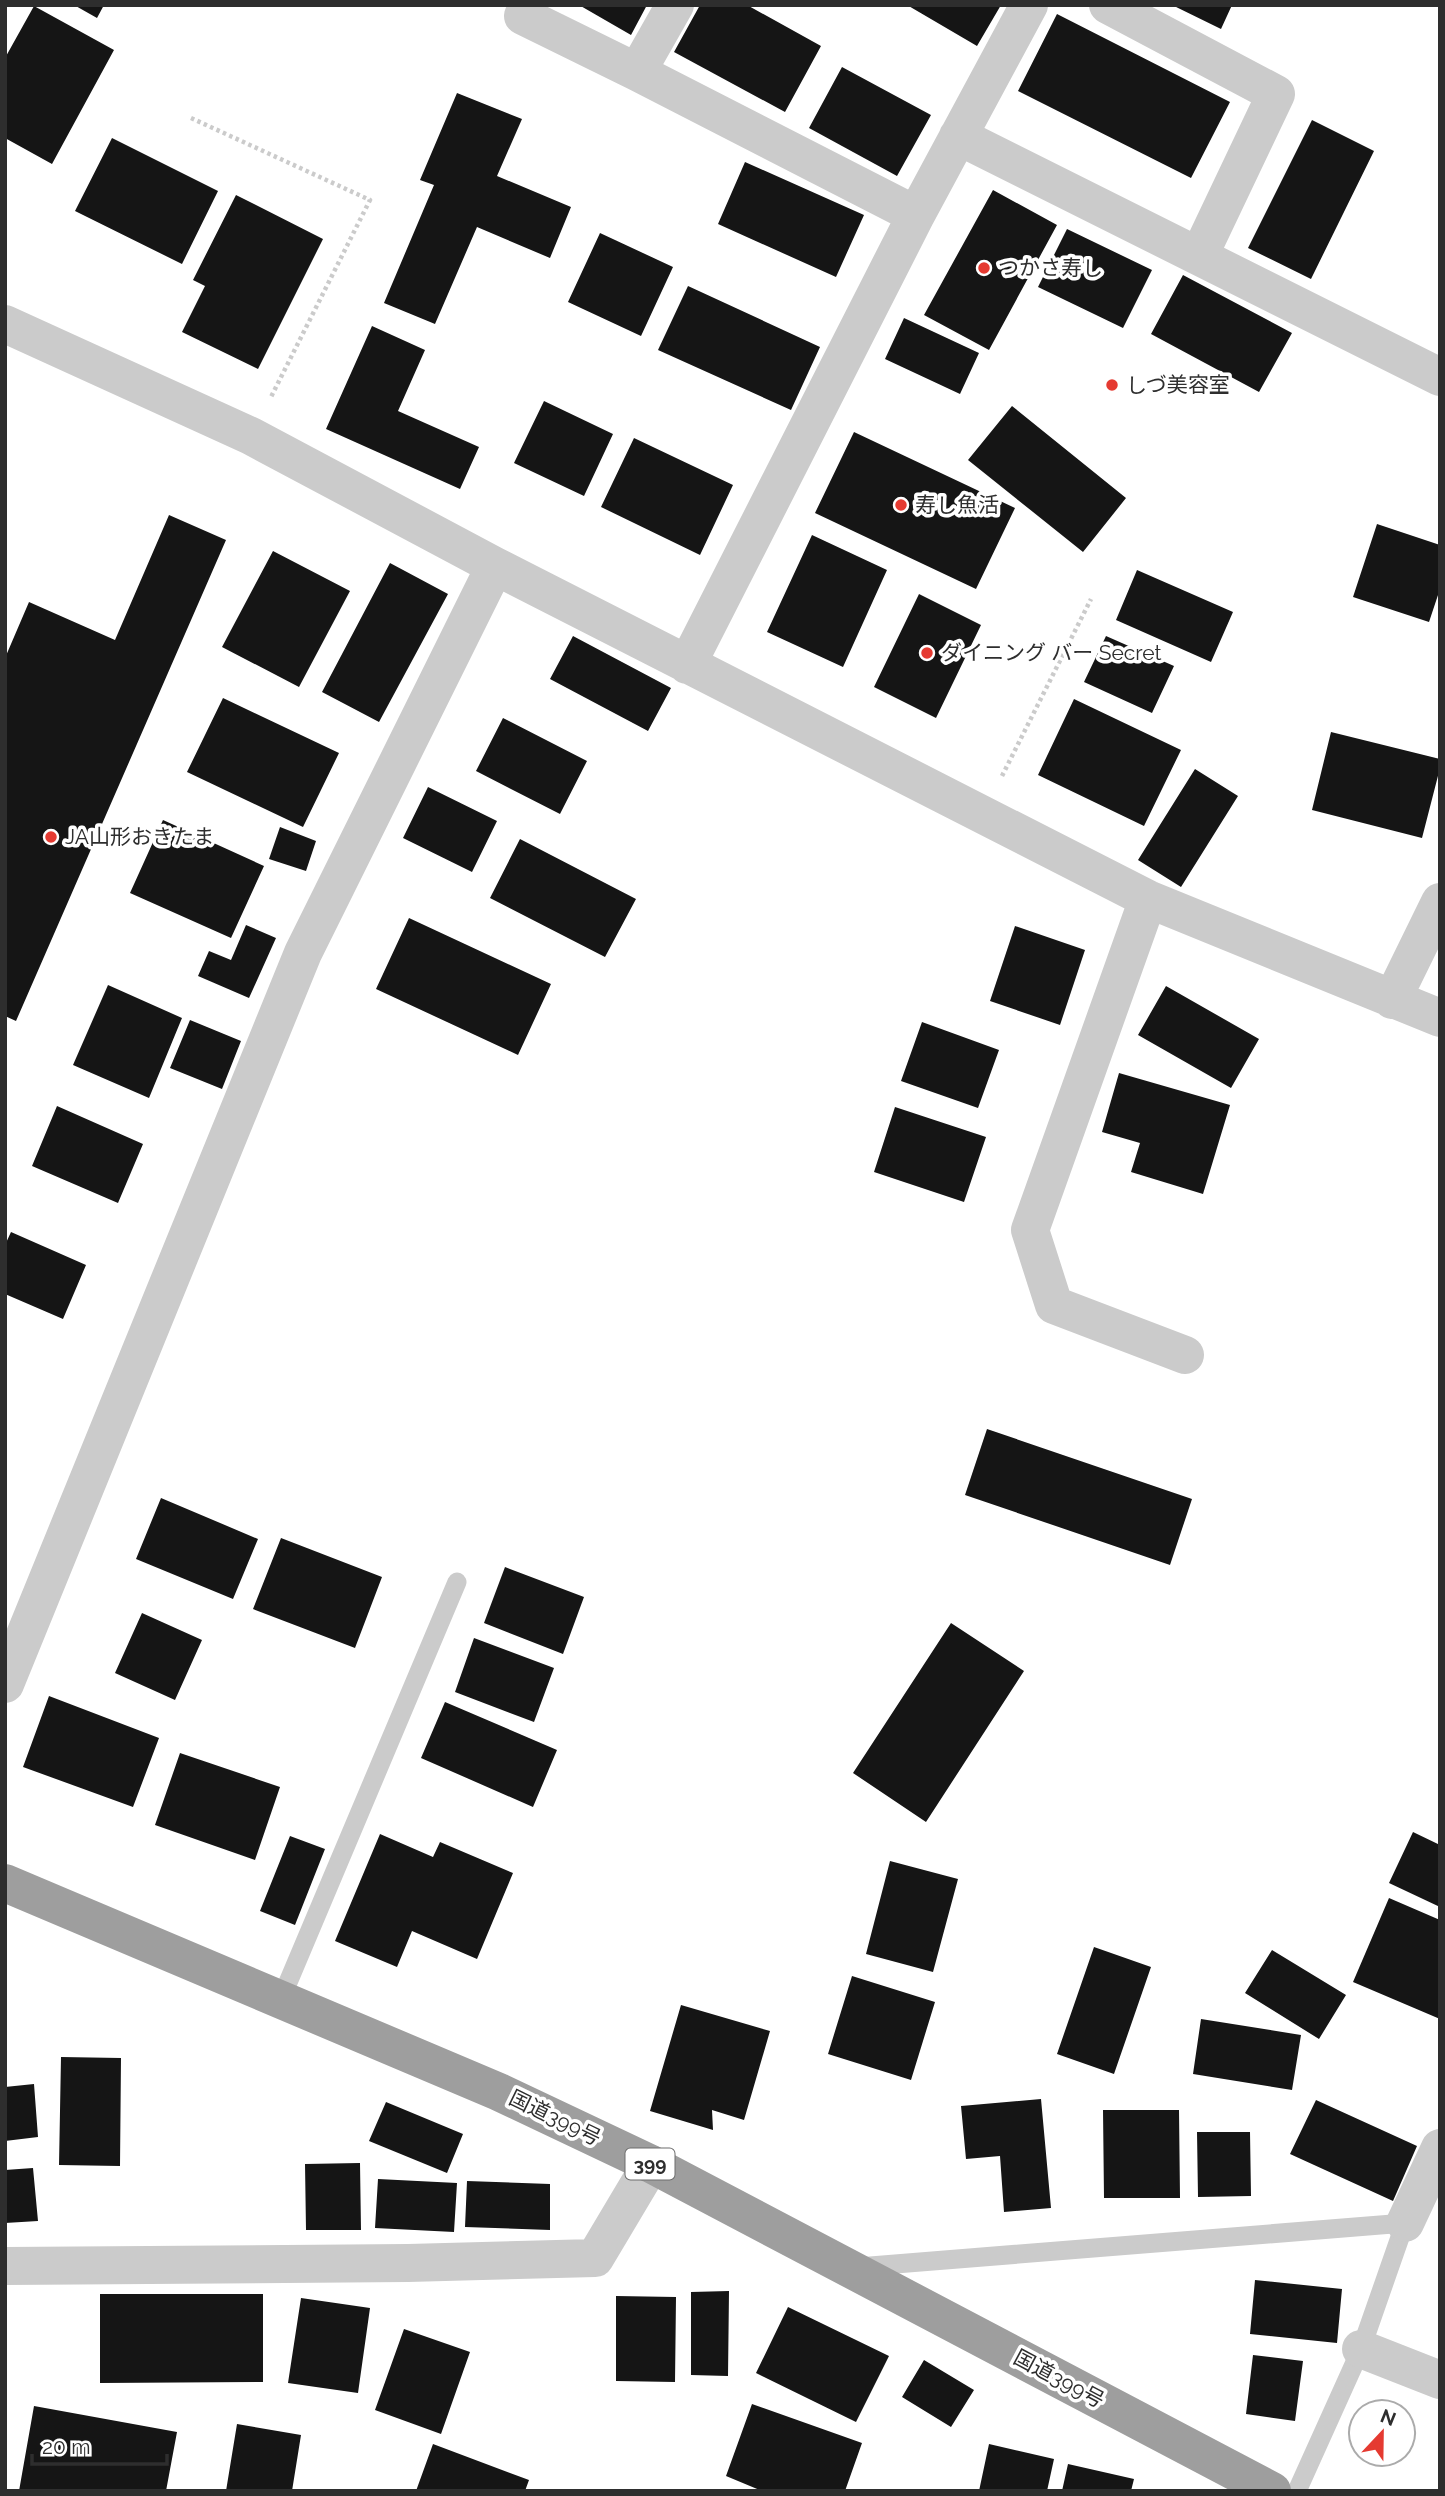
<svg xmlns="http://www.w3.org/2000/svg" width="1445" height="2496" font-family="Raleway,'Noto Sans JP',sans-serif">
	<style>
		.building { fill: #151515 }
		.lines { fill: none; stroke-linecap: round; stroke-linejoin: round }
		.path { stroke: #cbcbcb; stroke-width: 4.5; stroke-dasharray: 3.5 3.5; stroke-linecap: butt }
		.service { stroke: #cbcbcb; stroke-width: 19 }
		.minor { stroke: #cbcbcb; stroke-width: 38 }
		.tertiary { stroke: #cbcbcb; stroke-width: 38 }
		.trunk { stroke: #9e9e9e; stroke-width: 38 }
		.poi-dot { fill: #e53a31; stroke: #fff; stroke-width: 2.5 }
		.labels { text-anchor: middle; stroke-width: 7; stroke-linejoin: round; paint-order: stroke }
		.shield { fill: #fff; stroke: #6d6d6d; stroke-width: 2 }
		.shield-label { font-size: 19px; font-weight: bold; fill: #2e2e2e }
		.poi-label { font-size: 21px; fill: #2e2e2e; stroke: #fff; text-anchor: start }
		.street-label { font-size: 21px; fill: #2e2e2e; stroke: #fff }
	</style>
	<rect width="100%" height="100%" fill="#fff"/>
	<path class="building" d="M 74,5 L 104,5 L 97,18 Z
		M 579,5 L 647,5 L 631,35 Z
		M 700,5 L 747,5 L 821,46 L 785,112 L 674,52 Z
		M 907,5 L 1001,5 L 977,46 Z
		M 1172,5 L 1232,5 L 1221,29 Z
		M 34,6 L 114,50 L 52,164 L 5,138 L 5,58 Z
		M 1057,14 L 1230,102 L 1191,178 L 1018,91 Z
		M 842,67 L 931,115 L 897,176 L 809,128 Z
		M 457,93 L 522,119 L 497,176 L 571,207 L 550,258 L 477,227 L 435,324 L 384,303 L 434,185 L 420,180 Z
		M 1312,120 L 1374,151 L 1311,279 L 1248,248 Z
		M 112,138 L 218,191 L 182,264 L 75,211 Z
		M 745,162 L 864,215 L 836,277 L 718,224 Z
		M 993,190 L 1057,225 L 989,350 L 924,315 Z
		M 236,195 L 323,239 L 258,369 L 182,332 L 205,286 L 193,280 Z
		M 1067,229 L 1152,270 L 1123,328 L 1038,287 Z
		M 600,233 L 673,267 L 641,336 L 568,302 Z
		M 1183,275 L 1292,333 L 1259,392 L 1151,334 Z
		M 688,286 L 820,347 L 791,410 L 658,350 Z
		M 904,318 L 979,353 L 960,394 L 885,359 Z
		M 372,326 L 425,350 L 398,411 L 479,447 L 460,489 L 326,429 Z
		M 544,401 L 613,434 L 584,496 L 514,463 Z
		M 1012,406 L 1126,498 L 1083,552 L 968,460 Z
		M 854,432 L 1015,508 L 976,589 L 815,513 Z
		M 634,438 L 733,485 L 700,555 L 601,507 Z
		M 169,515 L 226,540 L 16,1021 L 5,1016 L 5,658 L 29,602 L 115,640 Z
		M 1377,524 L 1440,545 L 1440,589 L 1429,622 L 1353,597 Z
		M 812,535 L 887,570 L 843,667 L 767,632 Z
		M 273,551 L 350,591 L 299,687 L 222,647 Z
		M 390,563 L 448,594 L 379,722 L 322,692 Z
		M 1137,570 L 1233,612 L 1211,662 L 1116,620 Z
		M 919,594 L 981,625 L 936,718 L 874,687 Z
		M 573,636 L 671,688 L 648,731 L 550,679 Z
		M 1106,636 L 1174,666 L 1152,713 L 1084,682 Z
		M 223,698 L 339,753 L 303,827 L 187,772 Z
		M 1074,699 L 1181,750 L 1144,826 L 1038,775 Z
		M 503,718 L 587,761 L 560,814 L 476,771 Z
		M 1331,732 L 1440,759 L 1440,768 L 1422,838 L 1312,810 Z
		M 1195,769 L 1238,796 L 1181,887 L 1138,860 Z
		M 428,787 L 497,821 L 472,872 L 403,838 Z
		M 163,820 L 264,866 L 231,938 L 130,893 Z
		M 280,827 L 316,841 L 306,871 L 269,859 Z
		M 520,839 L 636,899 L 605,957 L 490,898 Z
		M 409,918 L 551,984 L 518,1055 L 376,989 Z
		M 246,925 L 276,938 L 249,998 L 198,976 L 209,951 L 231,960 Z
		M 1015,926 L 1085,950 L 1060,1025 L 990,1001 Z
		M 108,985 L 182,1018 L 149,1098 L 73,1065 Z
		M 1166,986 L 1259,1039 L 1231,1088 L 1138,1035 Z
		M 190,1020 L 241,1041 L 222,1089 L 170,1068 Z
		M 922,1022 L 999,1050 L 978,1108 L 901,1081 Z
		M 1119,1073 L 1230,1105 L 1203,1194 L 1131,1172 L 1140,1143 L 1102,1132 Z
		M 57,1106 L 143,1144 L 118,1203 L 32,1166 Z
		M 895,1107 L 986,1137 L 964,1202 L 874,1172 Z
		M 11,1232 L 86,1265 L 63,1319 L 5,1294 L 5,1245 Z
		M 987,1429 L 1192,1499 L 1170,1565 L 965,1495 Z
		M 161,1498 L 258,1539 L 233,1599 L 136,1559 Z
		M 281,1538 L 382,1577 L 355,1648 L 253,1609 Z
		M 505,1567 L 584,1597 L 563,1654 L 484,1623 Z
		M 142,1613 L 202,1640 L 175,1700 L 115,1673 Z
		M 951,1623 L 1024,1671 L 926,1822 L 853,1773 Z
		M 474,1638 L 554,1668 L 534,1722 L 455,1692 Z
		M 49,1696 L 159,1738 L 133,1807 L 23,1767 Z
		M 445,1702 L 557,1750 L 533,1807 L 421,1758 Z
		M 180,1753 L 280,1787 L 255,1860 L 155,1825 Z
		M 1413,1832 L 1440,1845 L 1440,1907 L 1389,1883 Z
		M 380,1834 L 433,1857 L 440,1842 L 513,1873 L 477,1959 L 412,1931 L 397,1967 L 335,1941 Z
		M 290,1836 L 325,1849 L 295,1925 L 260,1911 Z
		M 890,1861 L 958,1879 L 933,1972 L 866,1954 Z
		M 1389,1898 L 1440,1920 L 1440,2019 L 1353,1982 Z
		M 1094,1947 L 1151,1967 L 1114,2074 L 1057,2054 Z
		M 1272,1950 L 1346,1995 L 1319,2039 L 1245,1993 Z
		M 852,1976 L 935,2002 L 911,2080 L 828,2054 Z
		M 681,2005 L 770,2031 L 744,2120 L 712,2110 L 713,2130 L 650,2111 Z
		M 1201,2019 L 1301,2035 L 1292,2090 L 1193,2074 Z
		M 61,2057 L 121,2058 L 120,2166 L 59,2165 Z
		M 34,2084 L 38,2137 L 5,2141 L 5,2087 Z
		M 1041,2099 L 1051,2208 L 1004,2212 L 1000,2156 L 966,2159 L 961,2106 Z
		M 1316,2100 L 1417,2146 L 1393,2201 L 1290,2154 Z
		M 386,2102 L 463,2134 L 447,2173 L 369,2141 Z
		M 1103,2110 L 1179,2110 L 1180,2198 L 1104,2198 Z
		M 1197,2132 L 1250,2132 L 1251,2196 L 1198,2197 Z
		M 360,2163 L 361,2230 L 306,2230 L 305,2164 Z
		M 33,2168 L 38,2221 L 5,2223 L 5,2170 Z
		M 378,2179 L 457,2183 L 454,2232 L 375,2228 Z
		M 467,2181 L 550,2184 L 550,2230 L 465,2227 Z
		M 1255,2280 L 1342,2289 L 1337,2343 L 1250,2334 Z
		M 729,2291 L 728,2376 L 691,2375 L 691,2292 Z
		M 100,2294 L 263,2294 L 263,2382 L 100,2383 Z
		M 616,2296 L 676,2297 L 675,2382 L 616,2381 Z
		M 301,2298 L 370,2308 L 358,2393 L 288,2383 Z
		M 788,2307 L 889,2356 L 856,2422 L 756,2373 Z
		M 404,2329 L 470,2352 L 441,2434 L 375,2410 Z
		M 1253,2355 L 1303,2361 L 1295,2421 L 1246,2414 Z
		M 924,2360 L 974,2390 L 951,2427 L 902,2397 Z
		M 752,2404 L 862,2443 L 845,2491 L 762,2491 L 726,2476 Z
		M 34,2406 L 177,2432 L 166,2491 L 19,2491 Z
		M 237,2424 L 301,2435 L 292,2491 L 226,2491 Z
		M 433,2444 L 529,2480 L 525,2491 L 416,2491 Z
		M 989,2444 L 1054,2459 L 1047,2491 L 979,2491 Z
		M 1068,2464 L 1134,2479 L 1131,2491 L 1062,2491 Z"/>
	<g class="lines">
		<path class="path" d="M 191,118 L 370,200 L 270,399
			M 1002,776 L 1091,599"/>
		<path class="service" d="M 281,1999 L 457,1582
			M 858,2267 L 1405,2223 L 1361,2349 L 1297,2491"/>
		<path class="minor" d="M 1108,5 L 1276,94 L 1199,256
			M 523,16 L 637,72 L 916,215
			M 637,72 L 675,5
			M 958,136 L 1440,377
			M 5,324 L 251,436 L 495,566 L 1148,899 L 1440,1018
			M 687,665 L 916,215 L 1029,5
			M 1148,899 L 1030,1230 L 1054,1305 L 1185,1355
			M 1392,1000 L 1440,902
			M 5,1684 L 303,953 L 495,566
			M 1361,2349 L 1440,2380"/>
		<path class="tertiary" d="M 1405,2223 L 1440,2148
			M 5,2266 L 408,2263 L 595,2258 L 651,2164"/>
		<path class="trunk" d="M 5,1883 L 499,2092 L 651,2164 L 1272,2491"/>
	</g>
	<g class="poi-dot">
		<circle cx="984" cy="268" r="7"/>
		<circle cx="1112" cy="385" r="7"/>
		<circle cx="901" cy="505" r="7"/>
		<circle cx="927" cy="653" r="7"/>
		<circle cx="51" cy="837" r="7"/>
	</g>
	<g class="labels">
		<rect class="shield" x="625.5" y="2148.5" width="49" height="31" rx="5"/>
		<g class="shield-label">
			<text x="650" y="2171">399</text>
		</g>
		<g class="poi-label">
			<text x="998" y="275">つかさ寿し</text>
			<text x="1126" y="392">しづ美容室</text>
			<text x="915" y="512">寿し魚活</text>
			<text x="941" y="660">ダイニング バー Secret</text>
			<text x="65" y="844">JA山形おきたま</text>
		</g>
		<g class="street-label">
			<text transform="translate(555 2118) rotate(26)" y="7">国道399号</text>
			<text transform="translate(1059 2379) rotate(28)" y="7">国道399号</text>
		</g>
	</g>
	<rect width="1445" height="2496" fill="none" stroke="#2e2e2e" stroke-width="14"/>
	<g transform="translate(1382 2433) rotate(22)"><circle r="33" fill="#ffffff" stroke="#ababab" stroke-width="2"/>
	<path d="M0-5L12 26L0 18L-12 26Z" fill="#e53a31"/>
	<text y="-10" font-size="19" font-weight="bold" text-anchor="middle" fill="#2e2e2e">N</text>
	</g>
	<path d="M32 2454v10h135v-10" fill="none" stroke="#2e2e2e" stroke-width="3.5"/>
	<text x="42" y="2454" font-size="21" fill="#2e2e2e" stroke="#ffffff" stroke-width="5" paint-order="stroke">20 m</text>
</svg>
